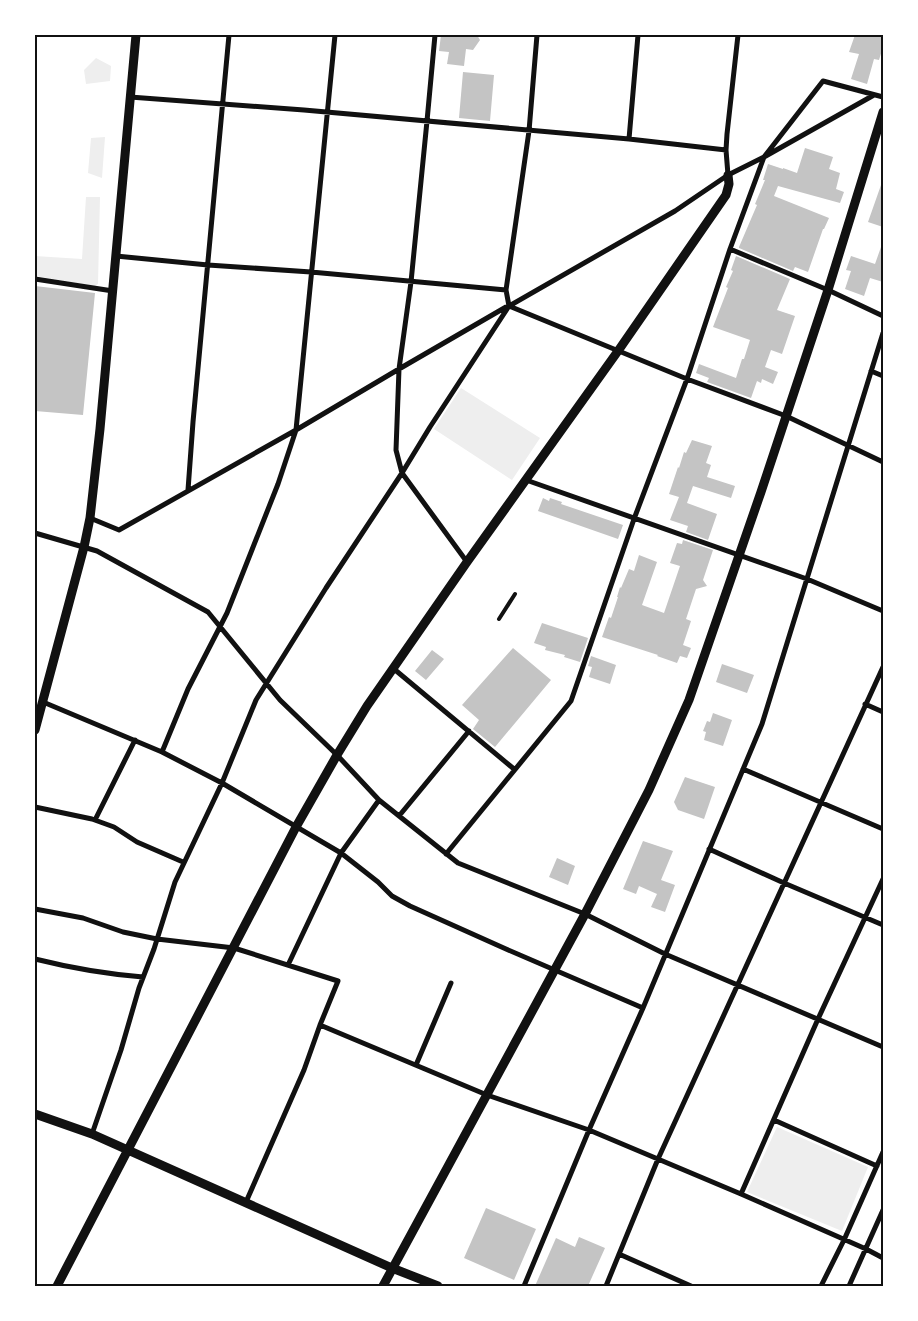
<svg xmlns="http://www.w3.org/2000/svg" width="918" height="1321" font-family="Raleway,sans-serif">
	<style>
		.green { fill: #eee }
		.building { fill: #c4c4c4 }
		.lines { fill: none; stroke-linecap: round; stroke-linejoin: round }
		.service { stroke: #111; stroke-width: 4 }
		.minor { stroke: #111; stroke-width: 5 }
		.tertiary { stroke: #111; stroke-width: 9 }
		.neatline { fill: none; stroke: #111; stroke-width: 2 }
	</style>
	<rect width="100%" height="100%" fill="#fff"/>
	<path class="green" d="M 96,58 L 111,66 L 110,81 L 86,84 L 84,70 Z
		M 105,137 L 102,178 L 88,173 L 91,138 Z
		M 86,197 L 100,197 L 98,284 L 95,286 L 35,276 L 35,256 L 82,259 Z
		M 461,388 L 540,438 L 512,480 L 434,429 Z
		M 777,1127 L 868,1167 L 842,1231 L 747,1192 Z"/>
	<path class="building" d="M 441,35 L 477,35 L 480,40 L 473,50 L 466,49 L 464,66 L 447,64 L 449,52 L 439,51 Z
		M 855,35 L 883,35 L 883,47 L 879,60 L 874,59 L 867,84 L 851,79 L 859,54 L 849,52 Z
		M 463,72 L 494,75 L 490,121 L 459,118 Z
		M 805,148 L 833,157 L 829,169 L 840,173 L 836,189 L 844,192 L 840,203 L 778,186 L 774,196 L 829,218 L 824,229 L 823,229 L 808,272 L 795,267 L 793,271 L 739,248 L 739,247 L 757,205 L 755,204 L 765,180 L 763,180 L 768,164 L 783,169 L 783,168 L 797,173 Z
		M 881,185 L 883,185 L 883,227 L 868,222 Z
		M 881,247 L 883,247 L 883,282 L 870,278 L 864,296 L 845,289 L 851,271 L 846,270 L 851,256 L 875,264 Z
		M 736,256 L 790,279 L 777,310 L 795,316 L 782,354 L 771,350 L 765,367 L 778,372 L 773,384 L 762,379 L 761,383 L 757,381 L 751,398 L 707,382 L 709,378 L 696,373 L 699,364 L 736,378 L 742,359 L 744,359 L 750,340 L 713,327 L 728,288 L 726,287 L 733,271 L 731,270 Z
		M 35,286 L 95,293 L 83,415 L 35,411 Z
		M 692,440 L 712,446 L 706,463 L 711,465 L 707,477 L 735,486 L 731,498 L 693,486 L 687,503 L 717,514 L 708,540 L 686,532 L 688,526 L 670,520 L 679,497 L 669,494 L 678,467 L 679,468 L 684,452 L 686,453 Z
		M 543,498 L 549,501 L 550,498 L 562,502 L 561,504 L 623,525 L 618,539 L 538,511 Z
		M 683,540 L 713,550 L 703,580 L 707,586 L 696,589 L 686,619 L 691,621 L 683,645 L 691,648 L 687,658 L 680,656 L 677,663 L 657,656 L 658,655 L 602,637 L 609,617 L 611,618 L 618,597 L 617,597 L 620,587 L 621,588 L 629,569 L 634,571 L 639,555 L 657,562 L 642,605 L 664,613 L 680,566 L 670,563 L 677,543 L 682,544 Z
		M 542,623 L 588,638 L 580,662 L 564,657 L 565,655 L 545,650 L 546,647 L 534,643 Z
		M 513,648 L 551,680 L 495,747 L 473,729 L 479,720 L 462,705 Z
		M 432,650 L 444,659 L 426,680 L 415,671 Z
		M 591,656 L 616,665 L 610,684 L 589,677 L 592,667 L 588,666 Z
		M 722,664 L 754,675 L 747,693 L 716,682 Z
		M 713,713 L 732,720 L 723,746 L 704,740 L 706,732 L 703,731 L 707,721 L 710,722 Z
		M 685,777 L 715,787 L 704,819 L 678,810 L 674,802 Z
		M 643,841 L 673,851 L 661,880 L 675,885 L 665,912 L 651,907 L 657,894 L 639,886 L 636,894 L 623,889 Z
		M 557,858 L 575,866 L 568,885 L 549,877 Z
		M 486,1208 L 536,1229 L 514,1280 L 464,1258 Z
		M 579,1237 L 605,1248 L 588,1286 L 535,1286 L 556,1238 L 575,1247 Z"/>
	<g class="lines">
		<path class="service" d="M 499,619 L 515,594"/>
		<path class="minor" d="M 435,35 L 427,121 L 411,282 L 399,369 L 396,450 L 402,473 L 467,562
			M 874,95 L 764,157 L 728,175 L 675,211 L 509,306 L 687,379 L 786,416 L 883,462
			M 130,97 L 304,110 L 629,139 L 726,150
			M 629,139 L 638,35
			M 728,175 L 726,150 L 727,134 L 738,35
			M 730,249 L 828,290 L 883,316
			M 116,256 L 208,265 L 311,272 L 506,290
			M 35,279 L 113,291
			M 871,371 L 883,376
			M 526,480 L 807,579 L 883,611
			M 188,490 L 193,422 L 229,35
			M 90,518 L 119,530 L 296,430 L 399,369 L 506,307
			M 35,533 L 97,551 L 208,612 L 280,700 L 337,755 L 379,800 L 458,863 L 585,914 L 665,954 L 883,1047
			M 394,669 L 514,769
			M 43,702 L 162,752 L 222,783 L 341,853 L 378,882 L 392,896 L 410,906 L 506,949 L 643,1008
			M 865,704 L 883,712
			M 162,752 L 188,689 L 227,613 L 278,484 L 296,430 L 335,35
			M 743,769 L 883,829
			M 35,807 L 92,819 L 114,827 L 137,842 L 183,862
			M 399,816 L 469,731
			M 95,820 L 135,740
			M 709,849 L 784,883 L 883,925
			M 446,854 L 571,701 L 634,519 L 687,379 L 730,249 L 764,157 L 823,81 L 883,97
			M 35,909 L 83,918 L 123,932 L 157,939 L 234,948 L 338,981 L 320,1025 L 304,1070 L 246,1202
			M 35,959 C 71,968 106,974 143,977
			M 288,965 L 341,853 L 379,800
			M 320,1025 L 487,1095 L 589,1130 L 741,1194 L 866,1249 L 883,1258
			M 416,1065 L 451,983
			M 774,1120 L 877,1166
			M 92,1134 L 121,1050 L 139,988 L 154,949 L 175,882 L 222,783 L 256,700 L 326,588 L 402,473 L 430,427 L 509,306 L 506,290 L 529,131 L 537,35
			M 741,1194 L 818,1019 L 883,879
			M 619,1254 L 691,1286
			M 524,1286 L 589,1130 L 643,1008 L 762,724 L 883,333
			M 606,1286 L 658,1159 L 883,667
			M 821,1286 L 844,1240 L 883,1152
			M 849,1286 L 883,1210"/>
		<path class="tertiary" d="M 35,730 L 84,547 L 90,518 L 100,429 L 136,35
			M 35,1114 L 92,1134 L 392,1268 L 438,1286
			M 57,1286 L 296,827 L 337,755 L 367,706 L 467,562 L 618,351 L 726,195 L 729,184 L 728,175
			M 383,1286 L 585,914 L 649,790 L 689,700 L 761,492 L 828,290 L 883,112"/>
	</g>
	<rect width="918" height="1321" fill="none" stroke="#ffffff" stroke-width="72"/>
	<rect x="36" y="36" width="846" height="1249" class="neatline"/>
</svg>
